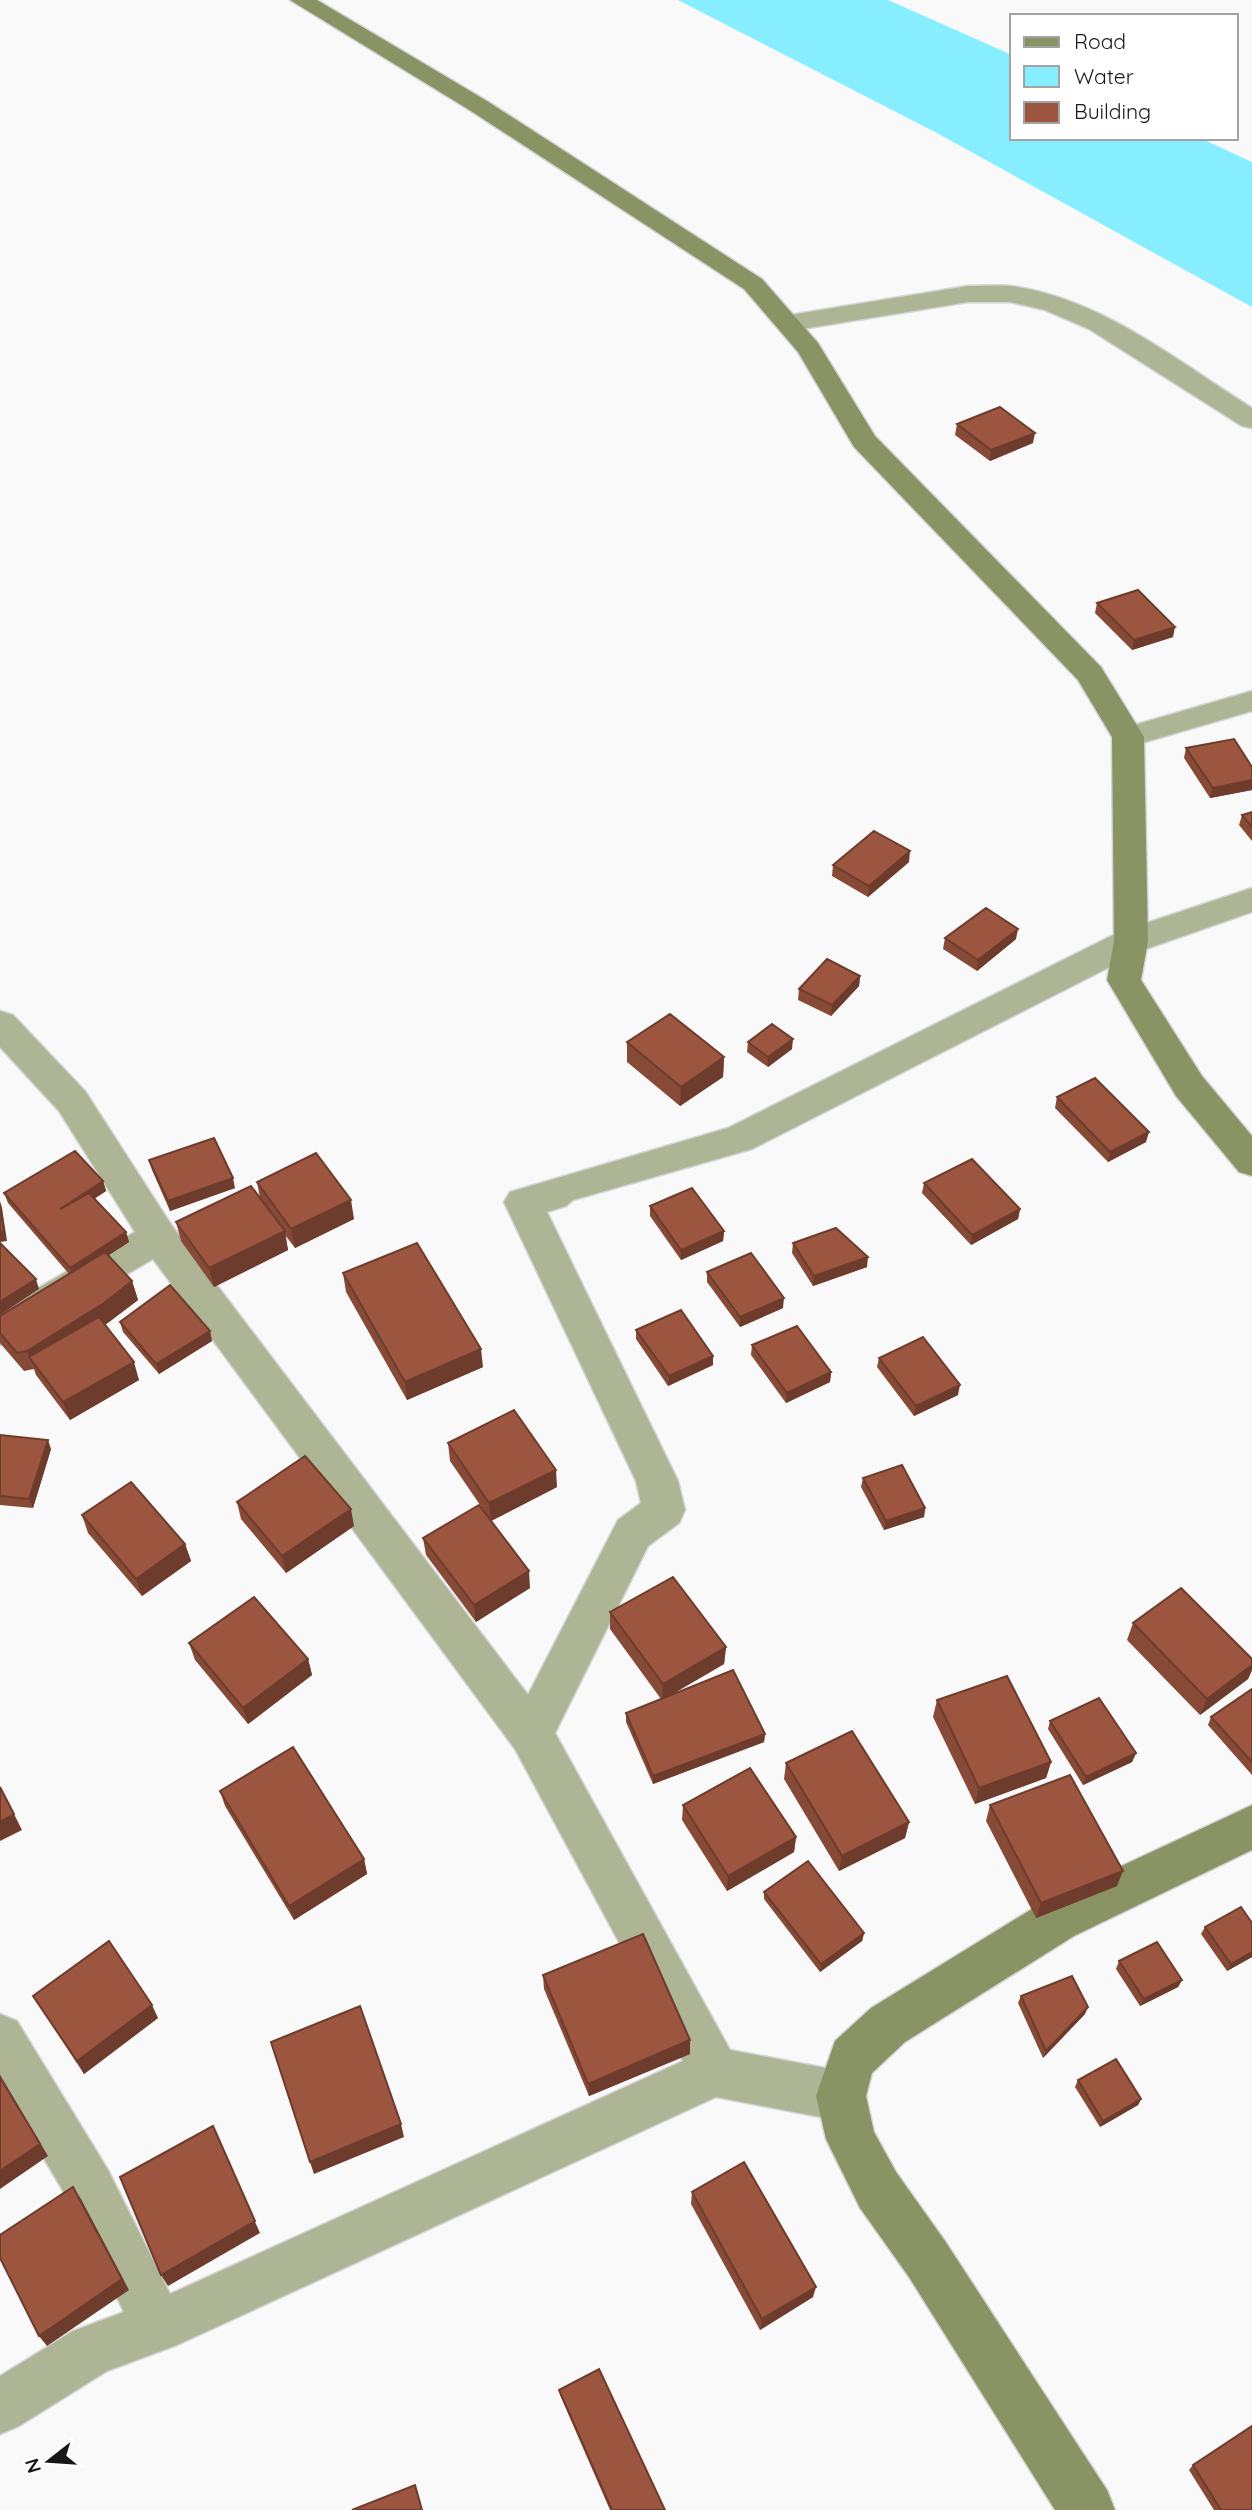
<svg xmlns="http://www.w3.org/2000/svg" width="1252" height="2510" font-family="Quicksand,sans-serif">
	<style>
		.water { fill: #86eeff }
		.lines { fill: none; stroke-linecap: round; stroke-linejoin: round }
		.street-casing { stroke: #d5d5d6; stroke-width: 3 }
		.secondary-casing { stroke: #d5d5d6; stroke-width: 3 }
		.street { fill: #aeb595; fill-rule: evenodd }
		.secondary { fill: #8a9363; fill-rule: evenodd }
		.wall { fill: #864a36 }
		.shaded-wall { fill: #6d3c2c }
		.building { fill: #9c563f; stroke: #6d3c2c; stroke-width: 2 }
	</style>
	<rect width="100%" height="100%" fill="#f9f9fa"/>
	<path class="water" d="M 678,0 L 888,0 L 1012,55 L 1012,138 L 1200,138 L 1252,162 L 1252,307 L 937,133 Z"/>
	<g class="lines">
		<g class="street-casing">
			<path id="street" d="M 968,286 C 982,286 997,285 1011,286 C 1101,298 1177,361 1252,408 L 1252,428 L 1242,426 L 1089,329 L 1045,310 L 1010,302 L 968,302 L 790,331 L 781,329 L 777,323 L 781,317 L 790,315 Z
				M 1252,691 L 1252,711 L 1128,747 L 1117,744 L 1112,737 L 1117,730 Z
				M 1252,888 L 1252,912 L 1143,950 L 752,1149 L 573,1200 L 566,1206 L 547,1212 L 678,1481 L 685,1510 L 679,1523 L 648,1546 L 555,1733 L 730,2050 L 841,2071 L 859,2078 L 866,2096 L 859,2114 L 841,2121 L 716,2097 L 177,2345 L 107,2371 L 19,2426 L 0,2434 L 0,2376 L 73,2331 L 124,2312 L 72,2206 L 0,2084 L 0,2014 L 17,2021 L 108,2170 L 170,2294 L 683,2061 L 515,1749 L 153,1259 L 14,1340 L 0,1345 L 0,1310 L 135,1232 L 59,1111 L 0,1047 L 0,1011 L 13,1015 L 85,1091 L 172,1226 L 528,1695 L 618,1520 L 641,1503 L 636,1481 L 504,1202 L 510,1192 L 728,1128 L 1119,932 Z"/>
		</g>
		<g class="secondary-casing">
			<path id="secondary" d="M 290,0 L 317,0 L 487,101 L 762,279 L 818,343 L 875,436 L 1101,667 L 1144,737 L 1148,941 L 1141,980 L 1202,1076 L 1252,1136 L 1252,1176 L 1239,1172 L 1176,1096 L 1107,980 L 1114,941 L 1112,737 L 1078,680 L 854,447 L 798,352 L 744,289 L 471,111 Z
				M 1252,1805 L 1252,1850 L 1074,1936 L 905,2042 L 872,2073 L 866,2096 L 874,2132 L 896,2172 L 945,2241 L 1107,2490 L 1115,2510 L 1055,2510 L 909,2277 L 860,2208 L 826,2139 L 816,2096 L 835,2041 L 871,2008 L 1040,1904 Z"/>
		</g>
		<use href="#street" class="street"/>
		<use href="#secondary" class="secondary"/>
	</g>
	<path class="wall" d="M 957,424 L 1033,443 L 990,461 L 955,435 Z
		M 1097,603 L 1173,637 L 1132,650 L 1095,613 Z
		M 1186,748 L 1252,767 L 1252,790 L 1210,798 L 1184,758 Z
		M 1252,812 L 1252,841 L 1239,825 L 1242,815 Z
		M 909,862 L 868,897 L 832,876 L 833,865 Z
		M 945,938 L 1016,939 L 977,971 L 943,949 Z
		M 860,976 L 859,986 L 831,1016 L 798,1000 L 799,989 Z
		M 627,1042 L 724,1057 L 723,1077 L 680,1106 L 627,1062 Z
		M 748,1042 L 792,1049 L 768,1067 L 747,1052 Z
		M 1057,1097 L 1146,1142 L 1108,1162 L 1055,1108 Z
		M 149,1160 L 235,1188 L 170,1211 L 152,1170 Z
		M 103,1181 L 106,1191 L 94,1199 L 126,1232 L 129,1242 L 109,1255 L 132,1281 L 138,1300 L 105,1325 L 139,1380 L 70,1420 L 36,1375 L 34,1369 L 24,1371 L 0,1343 L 0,1316 L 69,1274 L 8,1203 L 4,1193 Z
		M 257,1182 L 354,1219 L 295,1248 L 285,1235 L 288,1250 L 214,1287 L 181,1241 L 176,1222 L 260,1198 Z
		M 924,1183 L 1020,1209 L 1018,1219 L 971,1245 L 922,1193 Z
		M 650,1206 L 724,1231 L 723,1241 L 681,1260 L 650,1216 Z
		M 793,1243 L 867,1267 L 813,1286 L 792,1253 Z
		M 707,1272 L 783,1308 L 740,1327 L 707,1282 Z
		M 343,1273 L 483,1367 L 407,1400 L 346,1292 Z
		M 120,1322 L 210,1331 L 212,1341 L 159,1374 L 123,1332 Z
		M 636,1330 L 713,1365 L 668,1386 L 636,1339 Z
		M 752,1345 L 831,1372 L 830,1382 L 786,1403 L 751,1355 Z
		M 879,1358 L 958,1395 L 914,1416 L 877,1367 Z
		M 0,1435 L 51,1449 L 33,1508 L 0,1505 Z
		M 448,1443 L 557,1487 L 491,1521 L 450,1461 Z
		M 863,1478 L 925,1508 L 924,1517 L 884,1530 L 861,1487 Z
		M 237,1502 L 354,1526 L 286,1573 L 241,1519 Z
		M 82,1515 L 185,1544 L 191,1561 L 142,1596 L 88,1533 Z
		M 423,1538 L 530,1588 L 476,1622 L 426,1555 Z
		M 610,1612 L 726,1647 L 724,1664 L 671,1695 L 765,1734 L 764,1742 L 653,1784 L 626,1722 L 626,1713 L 661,1699 L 610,1629 Z
		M 1133,1623 L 1252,1659 L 1252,1670 L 1248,1679 L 1200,1715 L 1127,1640 Z
		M 189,1643 L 308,1659 L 312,1675 L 248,1724 L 195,1660 Z
		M 1252,1689 L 1252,1775 L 1208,1725 L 1211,1717 Z
		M 937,1700 L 1051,1762 L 1046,1778 L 975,1804 L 933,1717 Z
		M 1050,1721 L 1136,1753 L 1132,1762 L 1083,1785 L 1048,1729 Z
		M 786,1763 L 909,1822 L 905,1838 L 839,1871 L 784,1779 Z
		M 220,1791 L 364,1859 L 367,1874 L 294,1920 L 225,1806 Z
		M 683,1805 L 796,1837 L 794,1852 L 727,1891 L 682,1820 Z
		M 990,1805 L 1117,1886 L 1036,1918 L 986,1821 Z
		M 764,1892 L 864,1933 L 862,1941 L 820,1972 L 764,1899 Z
		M 1252,1923 L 1252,1957 L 1227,1971 L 1201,1934 L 1205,1927 Z
		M 1119,1961 L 1182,1980 L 1178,1987 L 1140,2006 L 1116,1969 Z
		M 543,1975 L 690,2040 L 690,2054 L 589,2096 L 544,1989 Z
		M 33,1996 L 158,2018 L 84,2074 Z
		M 1021,1996 L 1085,2014 L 1043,2058 L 1018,2003 Z
		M 1078,2080 L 1141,2099 L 1138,2105 L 1100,2127 L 1075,2087 Z
		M 692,2192 L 813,2297 L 760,2330 L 691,2204 Z
		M 559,2390 L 665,2510 L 610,2510 L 560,2395 Z
		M 1193,2465 L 1252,2510 L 1214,2510 L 1189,2470 Z"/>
	<path class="shaded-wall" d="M 1035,433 L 1033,443 L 990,461 L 991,450 Z
		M 1175,627 L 1173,637 L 1132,650 L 1134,640 Z
		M 1252,780 L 1252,790 L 1210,798 L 1213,788 Z
		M 910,851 L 909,862 L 868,897 L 869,886 Z
		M 1018,929 L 1016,939 L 977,971 L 978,960 Z
		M 860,976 L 859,986 L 831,1016 L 832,1005 Z
		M 793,1039 L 792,1049 L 768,1067 L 768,1057 Z
		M 724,1057 L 723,1077 L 680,1106 L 681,1087 Z
		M 1149,1132 L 1146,1142 L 1108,1162 L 1110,1152 Z
		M 233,1178 L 235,1188 L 170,1211 L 168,1201 Z
		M 103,1181 L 106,1191 L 63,1219 L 60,1209 Z
		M 351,1200 L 354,1219 L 295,1248 L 291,1229 Z
		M 0,1201 L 2,1208 L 7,1241 L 0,1242 Z
		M 1020,1209 L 1018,1219 L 971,1245 L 972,1235 Z
		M 285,1231 L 288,1250 L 214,1287 L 209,1268 Z
		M 724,1231 L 723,1241 L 681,1260 L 681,1250 Z
		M 126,1232 L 129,1242 L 73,1278 L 70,1268 Z
		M 868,1257 L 867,1267 L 813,1286 L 814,1276 Z
		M 36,1279 L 39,1289 L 0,1315 L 0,1302 Z
		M 132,1281 L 138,1300 L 109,1322 L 37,1367 L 29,1357 L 27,1351 Z
		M 784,1298 L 783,1308 L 740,1327 L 740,1317 Z
		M 210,1331 L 212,1341 L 159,1374 L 156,1364 Z
		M 481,1349 L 483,1367 L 407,1400 L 405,1382 Z
		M 713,1356 L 713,1365 L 668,1386 L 669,1376 Z
		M 134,1362 L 139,1380 L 70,1420 L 63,1402 Z
		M 831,1372 L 830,1382 L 786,1403 L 787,1393 Z
		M 960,1385 L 958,1395 L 914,1416 L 916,1406 Z
		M 48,1440 L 51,1449 L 33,1508 L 29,1499 Z
		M 556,1470 L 557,1487 L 491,1521 L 489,1503 Z
		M 925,1508 L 924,1517 L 884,1530 L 886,1521 Z
		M 351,1509 L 354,1526 L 286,1573 L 282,1556 Z
		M 185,1544 L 191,1561 L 142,1596 L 136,1579 Z
		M 529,1571 L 530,1588 L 476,1622 L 474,1605 Z
		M 726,1647 L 724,1664 L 662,1700 L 663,1684 Z
		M 308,1659 L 312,1675 L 248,1724 L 243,1708 Z
		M 1252,1665 L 1252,1670 L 1248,1679 L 1200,1715 L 1207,1699 Z
		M 765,1734 L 764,1742 L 653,1784 L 653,1776 Z
		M 1136,1753 L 1132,1762 L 1083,1785 L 1086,1777 Z
		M 1051,1762 L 1046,1778 L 975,1804 L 979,1788 Z
		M 14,1814 L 22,1830 L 0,1841 L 0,1822 Z
		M 909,1822 L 905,1838 L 839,1871 L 842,1856 Z
		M 796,1837 L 794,1852 L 727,1891 L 728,1876 Z
		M 364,1859 L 367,1874 L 294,1920 L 289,1906 Z
		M 1123,1871 L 1117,1886 L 1036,1918 L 1041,1903 Z
		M 864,1933 L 862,1941 L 820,1972 L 821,1964 Z
		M 1252,1952 L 1252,1957 L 1227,1971 L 1231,1964 Z
		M 1182,1980 L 1178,1987 L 1140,2006 L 1144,1999 Z
		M 152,2005 L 158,2018 L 84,2074 L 77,2061 Z
		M 1088,2007 L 1085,2014 L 1043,2058 L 1046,2051 Z
		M 690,2040 L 690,2054 L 589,2096 L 588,2084 Z
		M 0,2075 L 48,2156 L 0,2189 Z
		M 1141,2099 L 1138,2105 L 1100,2127 L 1103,2121 Z
		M 401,2124 L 404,2137 L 314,2174 L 310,2162 Z
		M 218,2139 L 260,2233 L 168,2286 L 161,2275 Z
		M 73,2187 L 81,2199 L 129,2290 L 47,2346 L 39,2336 Z
		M 816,2287 L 813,2297 L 760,2330 L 762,2319 Z"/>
	<path class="building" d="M 1000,407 L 1035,433 L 991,450 L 957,424 Z
		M 1138,590 L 1175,627 L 1134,640 L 1097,603 Z
		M 1234,739 L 1252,767 L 1252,780 L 1213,788 L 1186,748 Z
		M 1252,812 L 1252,827 L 1242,815 Z
		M 874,831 L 910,851 L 869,886 L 833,865 Z
		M 986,908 L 1018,929 L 978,960 L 945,938 Z
		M 827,959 L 860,976 L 832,1005 L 799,989 Z
		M 670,1014 L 724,1057 L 681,1087 L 627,1042 Z
		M 772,1024 L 793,1039 L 768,1057 L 748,1042 Z
		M 1095,1078 L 1149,1132 L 1110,1152 L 1057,1097 Z
		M 214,1138 L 233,1178 L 168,1201 L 149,1160 Z
		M 75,1151 L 103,1181 L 60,1209 L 89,1193 L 126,1232 L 70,1268 L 4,1193 Z
		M 316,1153 L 351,1200 L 291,1229 L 257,1182 Z
		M 972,1159 L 1020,1209 L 972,1235 L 924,1183 Z
		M 251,1186 L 285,1231 L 209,1268 L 176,1222 Z
		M 692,1188 L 724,1231 L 681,1250 L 650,1206 Z
		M 0,1205 L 4,1231 L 0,1232 Z
		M 836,1228 L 868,1257 L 814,1276 L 793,1243 Z
		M 0,1243 L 36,1279 L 0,1302 Z
		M 417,1243 L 481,1349 L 405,1382 L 343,1273 Z
		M 105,1252 L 132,1281 L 104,1303 L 27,1351 L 17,1353 L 0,1333 L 0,1316 Z
		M 751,1253 L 784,1298 L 740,1317 L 707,1272 Z
		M 170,1285 L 210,1331 L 156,1364 L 120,1322 Z
		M 681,1310 L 713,1356 L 669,1376 L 636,1330 Z
		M 99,1317 L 134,1362 L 63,1402 L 29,1357 Z
		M 797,1326 L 831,1372 L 787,1393 L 752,1345 Z
		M 923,1337 L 960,1385 L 916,1406 L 879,1358 Z
		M 514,1410 L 556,1470 L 489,1503 L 448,1443 Z
		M 0,1435 L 48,1440 L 29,1499 L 0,1496 Z
		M 305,1456 L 351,1509 L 282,1556 L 237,1502 Z
		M 902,1465 L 925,1508 L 886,1521 L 863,1478 Z
		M 131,1482 L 185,1544 L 136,1579 L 82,1515 Z
		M 479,1505 L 529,1571 L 474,1605 L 423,1538 Z
		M 673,1577 L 726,1647 L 663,1684 L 610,1612 Z
		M 1181,1588 L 1252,1659 L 1252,1665 L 1207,1699 L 1133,1623 Z
		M 254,1597 L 308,1659 L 243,1708 L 189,1643 Z
		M 733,1670 L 765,1734 L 653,1776 L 626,1713 Z
		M 1007,1676 L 1051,1762 L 979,1788 L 937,1700 Z
		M 1252,1689 L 1252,1762 L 1211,1717 Z
		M 1099,1698 L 1136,1753 L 1086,1777 L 1050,1721 Z
		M 852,1731 L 909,1822 L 842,1856 L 786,1763 Z
		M 293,1747 L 364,1859 L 289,1906 L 220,1791 Z
		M 750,1768 L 796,1837 L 728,1876 L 683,1805 Z
		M 1070,1775 L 1123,1871 L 1041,1903 L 990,1805 Z
		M 0,1787 L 14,1814 L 0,1822 Z
		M 808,1861 L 864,1933 L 821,1964 L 764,1892 Z
		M 1241,1907 L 1252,1923 L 1252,1952 L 1231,1964 L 1205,1927 Z
		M 643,1934 L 690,2040 L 588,2084 L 543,1975 Z
		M 109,1941 L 152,2005 L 77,2061 L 33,1996 Z
		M 1157,1942 L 1182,1980 L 1144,1999 L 1119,1961 Z
		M 1072,1976 L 1088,2007 L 1046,2051 L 1021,1996 Z
		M 360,2006 L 401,2124 L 310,2162 L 271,2042 Z
		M 1116,2059 L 1141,2099 L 1103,2121 L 1078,2080 Z
		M 0,2077 L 40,2144 L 0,2171 Z
		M 213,2126 L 255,2221 L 161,2275 L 120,2177 Z
		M 744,2162 L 816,2287 L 762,2319 L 692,2192 Z
		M 73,2187 L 122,2279 L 39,2336 L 0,2258 L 0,2235 Z
		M 599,2369 L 665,2510 L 612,2510 L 559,2390 Z
		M 1252,2426 L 1252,2510 L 1221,2510 L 1193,2465 Z
		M 415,2485 L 422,2510 L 352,2510 Z"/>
	<rect x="1010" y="14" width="228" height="126" fill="#ffffff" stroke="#a3a3a3" stroke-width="2"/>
	<rect x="1024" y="37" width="35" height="10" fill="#8a9363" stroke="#a3a3a3" stroke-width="2"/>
	<text x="1074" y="49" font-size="21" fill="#181819">Road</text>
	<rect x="1024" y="66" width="35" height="21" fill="#86eeff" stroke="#a3a3a3" stroke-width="2"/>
	<text x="1074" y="84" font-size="21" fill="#181819">Water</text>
	<rect x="1024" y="102" width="35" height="21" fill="#9c563f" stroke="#a3a3a3" stroke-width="2"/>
	<text x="1074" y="119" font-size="21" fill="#181819">Building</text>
	<g transform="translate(49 2461) rotate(253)" stroke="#ffffff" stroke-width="5" paint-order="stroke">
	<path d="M0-5L12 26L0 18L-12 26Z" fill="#181819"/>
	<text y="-10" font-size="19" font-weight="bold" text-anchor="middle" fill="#181819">N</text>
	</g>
</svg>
